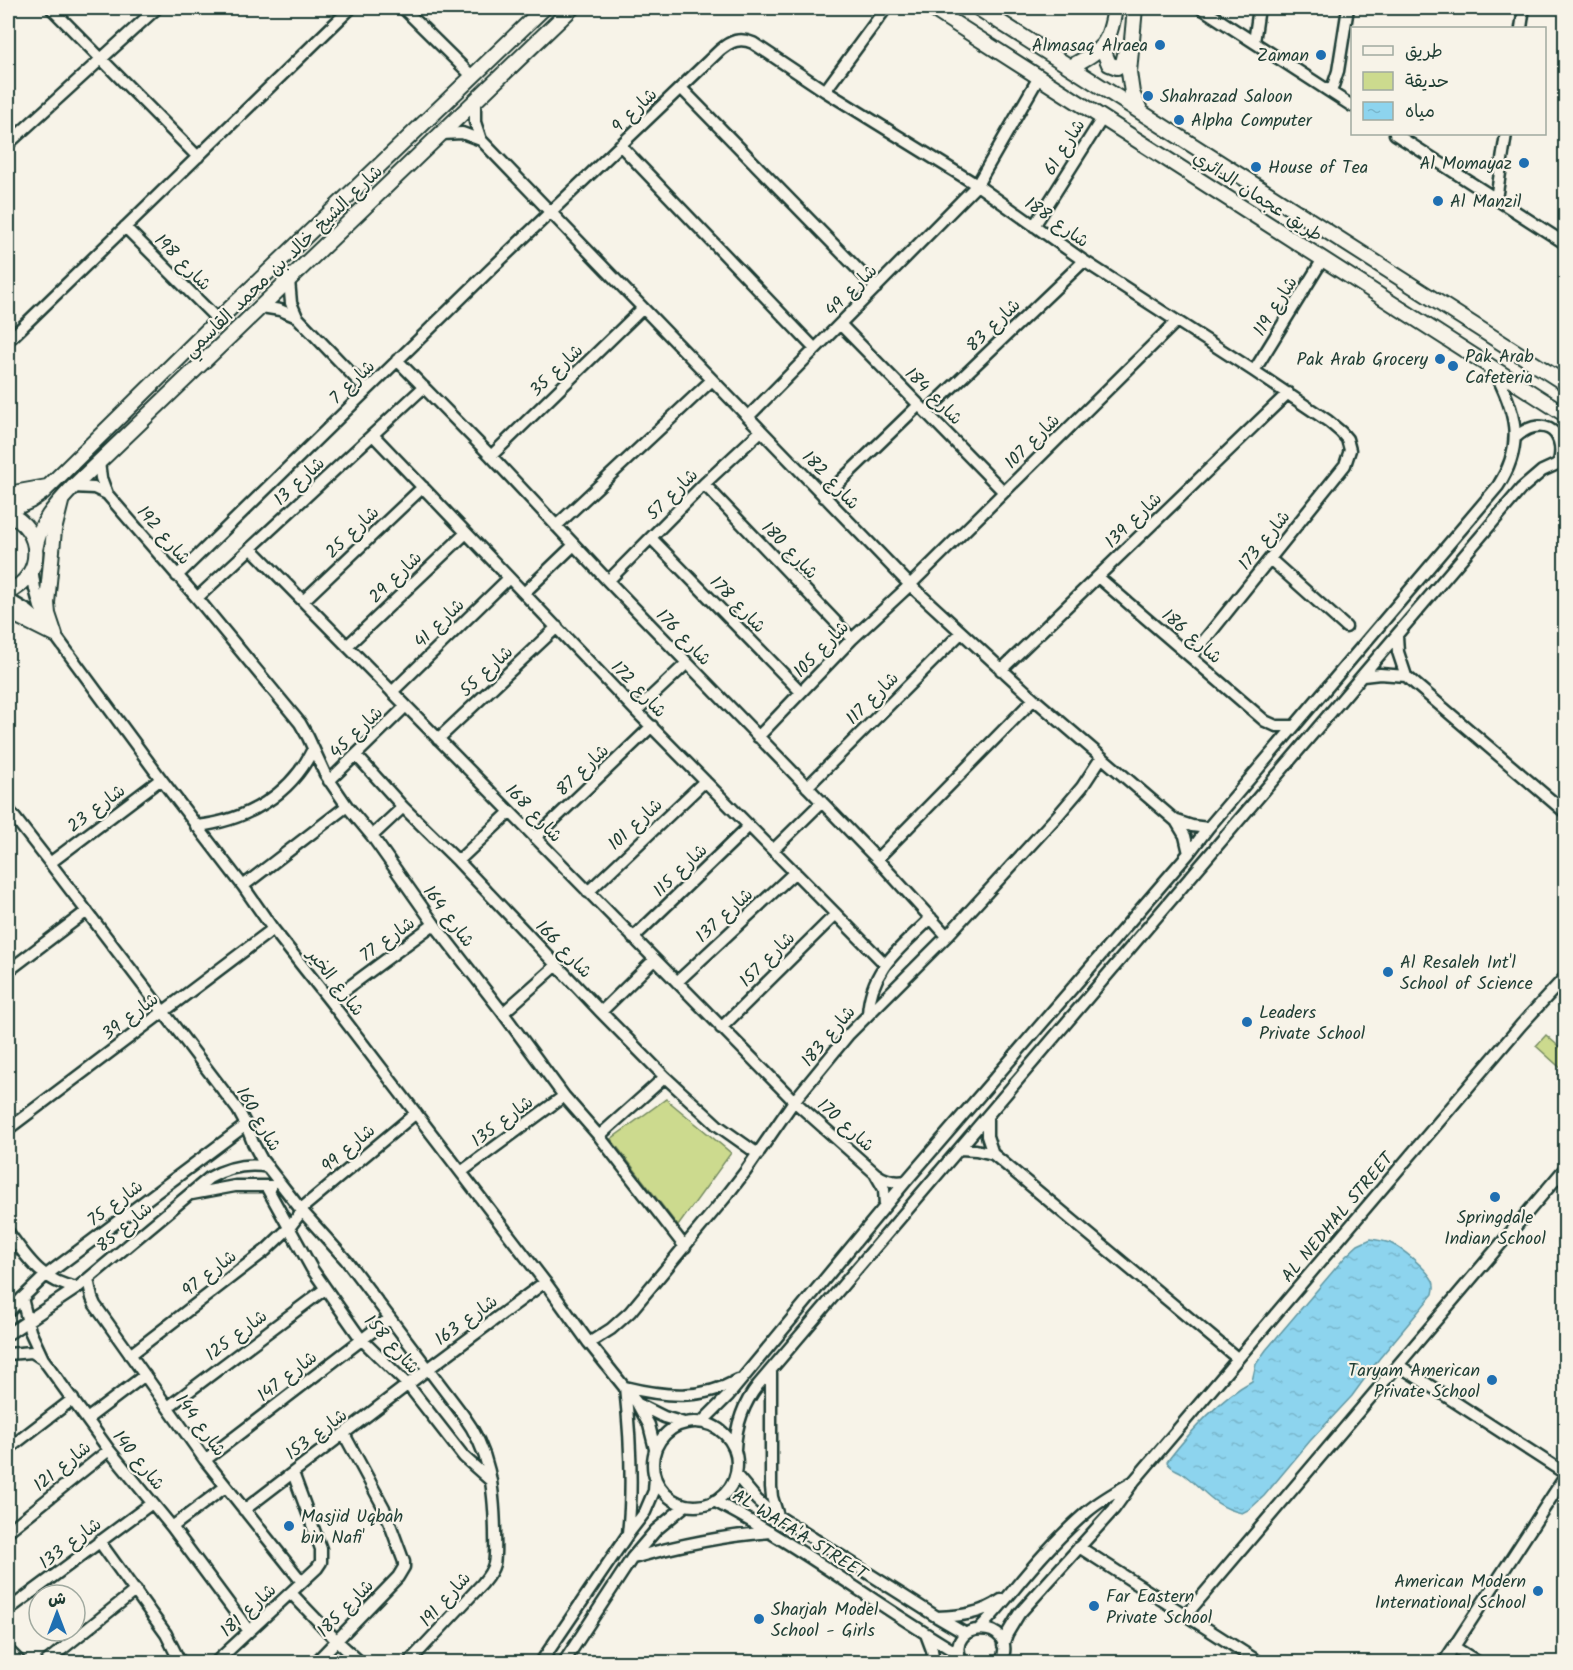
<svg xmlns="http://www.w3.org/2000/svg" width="1573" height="1670" font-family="Kalam,'Playpen Sans Arabic',sans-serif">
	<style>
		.park { fill: #ccda8e; stroke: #768c61; stroke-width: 1.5 }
		.water { fill: url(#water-ripples); stroke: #6198a4; stroke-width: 1.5 }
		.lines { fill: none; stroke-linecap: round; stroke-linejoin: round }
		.minor-casing { stroke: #1f3d34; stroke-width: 15 }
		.major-casing { stroke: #1f3d34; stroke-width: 18 }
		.minor { stroke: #f7f3e8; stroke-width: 10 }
		.major { stroke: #f7f3e8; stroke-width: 14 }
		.poi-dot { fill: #1f6fb2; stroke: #f7f3e8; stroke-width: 2 }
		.labels { text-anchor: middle; stroke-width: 4.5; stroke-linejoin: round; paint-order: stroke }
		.poi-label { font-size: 18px; fill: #1f3d34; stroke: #f7f3e8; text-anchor: start }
		.street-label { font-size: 18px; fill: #1f3d34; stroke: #f7f3e8 }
	</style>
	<defs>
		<pattern id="water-ripples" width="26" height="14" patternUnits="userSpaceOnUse" patternTransform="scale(1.5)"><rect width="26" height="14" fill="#8dd4ee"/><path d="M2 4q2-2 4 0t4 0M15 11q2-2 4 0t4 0" fill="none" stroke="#79b7cd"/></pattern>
	</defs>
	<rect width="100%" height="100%" fill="#f7f3e8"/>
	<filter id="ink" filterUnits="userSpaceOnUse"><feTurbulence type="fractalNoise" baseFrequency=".0167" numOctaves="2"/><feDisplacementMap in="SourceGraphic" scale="12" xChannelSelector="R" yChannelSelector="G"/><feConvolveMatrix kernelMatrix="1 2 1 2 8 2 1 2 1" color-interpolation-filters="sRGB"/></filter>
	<g filter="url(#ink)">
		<path class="park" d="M 1546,1035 L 1565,1052 L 1565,1072 L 1536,1046 Z
			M 666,1099 L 731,1153 L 678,1226 L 611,1139 Z"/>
		<path class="water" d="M 1371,1239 C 1378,1240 1384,1241 1390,1243 C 1403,1249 1426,1268 1433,1281 C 1435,1285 1434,1290 1433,1294 L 1379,1359 L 1352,1396 L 1310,1441 L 1264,1496 L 1250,1509 L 1242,1513 C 1213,1507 1204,1489 1182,1473 C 1176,1469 1171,1469 1167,1462 L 1169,1459 C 1190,1432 1222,1397 1252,1381 L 1256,1364 L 1266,1350 L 1346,1256 L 1358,1245 Z"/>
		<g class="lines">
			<g class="minor-casing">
				<path id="minor" d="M 51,8 L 198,157
					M 403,8 L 472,76
					M 1201,8 L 1352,106
					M 1521,28 L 1524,8
					M 1254,42 L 1259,8
					M 681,88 L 876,288
					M 825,91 L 886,8
					M 1331,92 L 1338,71 L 1348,8
					M 475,102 L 475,122 L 481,140
					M 442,134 L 462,133 L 481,140 L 910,585 L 1034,699 L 1176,821 L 1185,836 L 1189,853
					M 1395,134 L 1566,244
					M 8,144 L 157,8
					M 620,145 L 815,349
					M 1496,199 L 1506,134
					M 1034,226 L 1103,117
					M 125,227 L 218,320
					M 289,280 L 291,303 L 297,317 L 367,390
					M 262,307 L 280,310 L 297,317
					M 840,324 L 1004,492
					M 8,340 L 12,337 L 351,8
					M 397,360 L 491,456 L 608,581 L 877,859 L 947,936
					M 1254,371 L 1323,259
					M 926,412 L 1084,261
					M 748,417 L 977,185 L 1039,77
					M 373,435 L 636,711 L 885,964
					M 1515,438 C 1539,415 1567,428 1559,462
					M 491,456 L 643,308
					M 99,462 L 101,478 L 107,494 L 197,598 L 300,723 L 308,737 L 325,774 L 347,806 L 372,836 L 434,924 L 503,1013 L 564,1096 L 599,1136 L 685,1247
					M 704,484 L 852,639
					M 73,487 L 94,488 L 107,494
					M 824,497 L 919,405
					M 556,526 L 712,380
					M 651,538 L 801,692
					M 251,548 L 794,1101 L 876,1174 C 885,1181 894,1183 906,1181
					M 1270,559 L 1346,627
					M 32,568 L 35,589 L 40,607 L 55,635 L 161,779 L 243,886 L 273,929 L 330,1001 L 545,1282 L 589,1343 L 637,1403 L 649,1425 L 655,1449
					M 177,576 L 491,269 L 720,50 C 731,41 740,37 753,43 L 825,91 L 977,185 L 1084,261 L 1254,371 L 1328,421 L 1341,432 L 1347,439 L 1350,450 L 1345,465 L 1191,657
					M 1098,577 L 1265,721 L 1276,726 L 1294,726
					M 608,581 L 704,484 L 761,431
					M 524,593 L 574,545
					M 197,598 L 424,387
					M 8,599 L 28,611 L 46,626
					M 303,601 L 423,487
					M 1397,636 L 1398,652 L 1406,676 L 1566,813
					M 347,646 L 466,533
					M 1001,670 L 1288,393
					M 1363,676 L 1380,674 L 1406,676
					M 392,692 L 509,578
					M 636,711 L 687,663
					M 758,737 L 852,639 L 910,585 L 1177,321
					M 438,739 L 557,627
					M 356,755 L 403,807 L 458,861 L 601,1012 L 665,1077 L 717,1125 L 758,1154
					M 329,781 L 406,706
					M 807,787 L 961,633
					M 8,809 L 50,863 L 238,1110 L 246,1125 L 253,1143 L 262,1160 L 302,1211 L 346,1260 L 463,1415 C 490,1451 494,1488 495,1531 C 495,1542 496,1554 494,1564 C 492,1572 487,1578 482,1584 L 409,1662
					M 1177,821 L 1192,826 L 1208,828
					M 196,826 C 246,821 291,795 313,749
					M 372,836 L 403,807
					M 535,838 L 652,726
					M 773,850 L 822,802
					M 877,859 L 1034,699
					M 458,861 L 510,812
					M 50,863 L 161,779
					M 243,886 L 347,806
					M 588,892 L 705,781
					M 633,938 L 749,826
					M 8,971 L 87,911
					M 677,982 L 795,872
					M 330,1001 L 434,924
					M 601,1012 L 654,960
					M 503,1013 L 557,965
					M 868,1014 C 871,967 900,949 931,918
					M 721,1028 L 836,914
					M 987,1117 L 987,1136 L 993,1154
					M 8,1129 L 273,929
					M 599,1136 L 665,1077
					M 960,1149 L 976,1150 L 993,1154 L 1237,1358
					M 461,1172 L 564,1096
					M 876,1175 L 884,1189 L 885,1206
					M 266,1186 L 312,1269 L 361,1339 L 408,1385 L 464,1457 L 491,1481
					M 192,1194 L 235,1186 L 271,1186
					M 301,1209 L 416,1113
					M 8,1232 C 28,1259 41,1281 77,1288
					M 88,1279 L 92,1298 L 95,1305 L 205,1460 L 302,1582
					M 22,1298 L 30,1331 L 43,1359 L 109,1450 L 172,1527 L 249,1631
					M 8,1312 L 45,1276 L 246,1125
					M 8,1334 L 77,1288 L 209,1178 C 228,1167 247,1163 268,1167
					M 589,1343 L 611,1329 L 630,1312 L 728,1194 L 745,1172 L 794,1101 L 848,1035 L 947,936 L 1059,814 L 1082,787 L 1101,758
					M 8,1354 L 32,1352 L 43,1359
					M 130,1355 L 266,1250 L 289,1228 L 302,1211
					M 1398,1365 L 1566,1474
					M 771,1370 L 771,1487 L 772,1497 L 778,1516
					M 638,1404 L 664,1417 L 684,1423
					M 168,1407 L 325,1289
					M 87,1419 L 145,1375
					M 702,1422 L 728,1396 L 906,1181 L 1189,853 L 1208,828 L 1498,486 C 1526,443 1515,410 1493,368
					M653 1464a42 42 0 1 1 84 0a42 42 0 1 1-84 0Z
					M 8,1449 L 73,1399
					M 735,1449 C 736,1424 743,1404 758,1385 L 1521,489 L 1542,471 L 1566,460
					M 205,1460 L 390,1318
					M 736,1475 L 757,1500 L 767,1509 L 937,1617 L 966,1634
					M 714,1501 C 800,1545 876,1605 959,1654
					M 244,1510 L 428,1369 L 545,1282
					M 172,1527 L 225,1487
					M 8,1531 L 109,1450
					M 628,1534 C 633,1488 630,1433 625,1387 C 665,1397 702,1400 738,1380
					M 99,1541 L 166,1634 L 180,1662
					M 1079,1547 L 1259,1662
					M 633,1558 C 678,1545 723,1536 770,1532
					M 291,1593 L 337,1641 L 360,1662
					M 8,1610 L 152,1503
					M 1186,1615 L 1566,1167
					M 937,1617 C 960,1616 982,1614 1001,1600
					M 980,1628 C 991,1617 1001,1605 1011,1593 C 1032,1567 1062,1533 1088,1511 C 1101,1500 1116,1492 1131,1483
					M 926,1634 L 932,1650 L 934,1662
					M 1003,1645 L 1007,1634 L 1019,1614 L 1114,1509 L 1134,1481 L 1521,1025 L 1566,976
					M 1454,1647 L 1478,1662
					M 8,1650 L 20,1662
					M 46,1662 L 136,1590
					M 216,1662 L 317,1568 L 321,1562 L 321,1549 L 293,1473
					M 316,1662 L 398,1577 L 404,1567 L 404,1562 L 384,1508 L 344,1434
					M 541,1662 L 628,1534 L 645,1512 L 654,1491 L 655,1477
					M 564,1662 L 632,1558 L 656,1530 L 686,1505
					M 962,1662 C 941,1619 1021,1618 1001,1662
					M 1444,1662 L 1566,1475"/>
			</g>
			<g class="major-casing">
				<path id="major" d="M 931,8 L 1566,415
					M 978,8 L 1566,384
					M 1135,8 L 1129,72 L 1132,93 L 1141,112
					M 1102,47 L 1109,64 L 1117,67 L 1123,63 L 1126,50
					M 1070,67 C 1103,49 1109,46 1115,8
					M 8,494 L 47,487
					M 8,511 L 30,501 L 43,492 L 218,320 L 544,8
					M 8,514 C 44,529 45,576 8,592
					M 35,550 C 39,523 55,506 73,487 L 572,8
					M 8,614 L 19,617 L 55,635
					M 55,635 L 48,614 L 47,603 L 54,530 L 61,502"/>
			</g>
			<use href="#minor" class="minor"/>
			<use href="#major" class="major"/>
		</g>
	</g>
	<g class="poi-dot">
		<circle cx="1160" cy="45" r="6"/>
		<circle cx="1321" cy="55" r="6"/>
		<circle cx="1148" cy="96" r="6"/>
		<circle cx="1179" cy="120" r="6"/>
		<circle cx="1524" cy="163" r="6"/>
		<circle cx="1256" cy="167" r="6"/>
		<circle cx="1438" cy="201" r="6"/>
		<circle cx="1440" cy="359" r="6"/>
		<circle cx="1453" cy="366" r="6"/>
		<circle cx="1388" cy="972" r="6"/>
		<circle cx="1247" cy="1022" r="6"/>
		<circle cx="1495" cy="1197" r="6"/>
		<circle cx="1492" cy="1380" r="6"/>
		<circle cx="289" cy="1526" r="6"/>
		<circle cx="1538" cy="1591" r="6"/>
		<circle cx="1094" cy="1606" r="6"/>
		<circle cx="759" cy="1619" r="6"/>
	</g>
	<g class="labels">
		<g class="poi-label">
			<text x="1148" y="51" text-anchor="end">Almasaq Alraea</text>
			<text x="1309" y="61" text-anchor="end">Zaman</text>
			<text x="1160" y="102">Shahrazad Saloon</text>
			<text x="1191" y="126">Alpha Computer</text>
			<text x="1512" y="169" text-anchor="end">Al Momayaz</text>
			<text x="1268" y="173">House of Tea</text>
			<text x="1450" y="207">Al Manzil</text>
			<text x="1465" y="362">Pak Arab<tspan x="1465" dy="21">Cafeteria</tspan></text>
			<text x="1428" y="365" text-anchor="end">Pak Arab Grocery</text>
			<text x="1400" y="968">Al Resaleh Int'l<tspan x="1400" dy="21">School of Science</tspan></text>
			<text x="1259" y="1018">Leaders<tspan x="1259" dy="21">Private School</tspan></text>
			<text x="1495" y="1223" text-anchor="middle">Springdale<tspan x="1495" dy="21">Indian School</tspan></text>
			<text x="1480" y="1376" text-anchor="end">Taryam American<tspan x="1480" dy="21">Private School</tspan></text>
			<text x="301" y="1522">Masjid Uqbah<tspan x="301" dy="21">bin Nafi'</tspan></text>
			<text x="1526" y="1587" text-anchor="end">American Modern<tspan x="1526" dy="21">International School</tspan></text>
			<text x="1106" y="1602">Far Eastern<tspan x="1106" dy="21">Private School</tspan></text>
			<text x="771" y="1615">Sharjah Model<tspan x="771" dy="21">School - Girls</tspan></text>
		</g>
		<g class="street-label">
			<text transform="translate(634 110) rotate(-44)" y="6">شارع 9</text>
			<text transform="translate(1064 147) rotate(-58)" y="6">شارع 61</text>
			<text transform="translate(1258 196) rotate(33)" y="6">طريق عجمان الدائري</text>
			<text transform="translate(1057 222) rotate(35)" y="6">شارع 188</text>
			<text transform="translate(283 261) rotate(-44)" y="6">شارع الشيخ خالد بن محمد القاسمي</text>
			<text transform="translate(183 262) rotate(45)" y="6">شارع 198</text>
			<text transform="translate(851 290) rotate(-45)" y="6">شارع 49</text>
			<text transform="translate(1275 306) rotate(-58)" y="6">شارع 119</text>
			<text transform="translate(993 325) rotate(-44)" y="6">شارع 83</text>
			<text transform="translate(556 370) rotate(-44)" y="6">شارع 35</text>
			<text transform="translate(352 382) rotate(-44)" y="6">شارع 7</text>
			<text transform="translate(934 396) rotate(45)" y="6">شارع 184</text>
			<text transform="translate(1032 441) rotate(-45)" y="6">شارع 107</text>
			<text transform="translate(831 480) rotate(46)" y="6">شارع 182</text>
			<text transform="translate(299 481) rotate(-43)" y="6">شارع 13</text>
			<text transform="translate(672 494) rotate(-45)" y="6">شارع 57</text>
			<text transform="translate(1133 520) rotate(-44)" y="6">شارع 139</text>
			<text transform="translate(352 532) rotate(-44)" y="6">شارع 25</text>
			<text transform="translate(164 535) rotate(49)" y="6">شارع 192</text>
			<text transform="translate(1264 540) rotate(-51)" y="6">شارع 173</text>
			<text transform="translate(790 550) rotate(46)" y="6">شارع 180</text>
			<text transform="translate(395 577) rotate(-44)" y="6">شارع 29</text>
			<text transform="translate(738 604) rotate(46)" y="6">شارع 178</text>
			<text transform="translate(439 623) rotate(-44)" y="6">شارع 41</text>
			<text transform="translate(1192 636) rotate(41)" y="6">شارع 186</text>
			<text transform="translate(684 637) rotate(46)" y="6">شارع 176</text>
			<text transform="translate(821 649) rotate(-46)" y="6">شارع 105</text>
			<text transform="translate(486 671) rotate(-43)" y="6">شارع 55</text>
			<text transform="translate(639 689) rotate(46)" y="6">شارع 172</text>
			<text transform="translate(872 698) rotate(-45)" y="6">شارع 117</text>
			<text transform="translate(356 732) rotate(-44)" y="6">شارع 45</text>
			<text transform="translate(582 770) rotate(-44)" y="6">شارع 87</text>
			<text transform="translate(96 808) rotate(-37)" y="6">شارع 23</text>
			<text transform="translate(534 813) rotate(46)" y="6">شارع 168</text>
			<text transform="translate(635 824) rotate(-43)" y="6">شارع 101</text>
			<text transform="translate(680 870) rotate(-44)" y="6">شارع 115</text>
			<text transform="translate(724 915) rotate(-43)" y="6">شارع 137</text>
			<text transform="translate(449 916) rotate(53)" y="6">شارع 164</text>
			<text transform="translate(387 939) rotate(-36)" y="6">شارع 77</text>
			<text transform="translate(564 949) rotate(46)" y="6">شارع 166</text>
			<text transform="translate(767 959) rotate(-45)" y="6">شارع 157</text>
			<text transform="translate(336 982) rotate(52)" y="6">شارع الخير</text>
			<text transform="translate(130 1016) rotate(-37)" y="6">شارع 39</text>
			<text transform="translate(828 1036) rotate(-50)" y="6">شارع 183</text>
			<text transform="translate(259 1119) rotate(60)" y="6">شارع 160</text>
			<text transform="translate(502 1121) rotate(-37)" y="6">شارع 135</text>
			<text transform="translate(846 1125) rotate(42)" y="6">شارع 170</text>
			<text transform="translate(348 1148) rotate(-40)" y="6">شارع 99</text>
			<text transform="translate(115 1203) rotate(-37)" y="6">شارع 75</text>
			<text transform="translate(1337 1217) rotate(-50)" y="6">AL NEDHAL STREET</text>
			<text transform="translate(124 1227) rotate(-40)" y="6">شارع 85</text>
			<text transform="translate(209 1273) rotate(-38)" y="6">شارع 97</text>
			<text transform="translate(466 1320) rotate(-36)" y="6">شارع 163</text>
			<text transform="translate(236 1335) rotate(-37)" y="6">شارع 125</text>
			<text transform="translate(392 1344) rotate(48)" y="6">شارع 158</text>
			<text transform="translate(287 1376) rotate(-38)" y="6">شارع 147</text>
			<text transform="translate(201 1425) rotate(54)" y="6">شارع 144</text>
			<text transform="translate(316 1434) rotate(-37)" y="6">شارع 153</text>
			<text transform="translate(139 1460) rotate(51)" y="6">شارع 140</text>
			<text transform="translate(62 1466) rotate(-39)" y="6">شارع 121</text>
			<text transform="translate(800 1534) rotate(32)" y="6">AL WAFA'A STREET</text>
			<text transform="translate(70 1543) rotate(-37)" y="6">شارع 133</text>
			<text transform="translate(445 1599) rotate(-48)" y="6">شارع 191</text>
			<text transform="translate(345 1608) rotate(-46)" y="6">شارع 185</text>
			<text transform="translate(248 1610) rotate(-43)" y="6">شارع 181</text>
		</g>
	</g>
	<rect width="1573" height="1670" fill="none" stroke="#f7f3e8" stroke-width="30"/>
	<rect x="15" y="15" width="1543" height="1640" fill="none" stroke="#1f3d34" stroke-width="2" filter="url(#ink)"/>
	<rect x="1351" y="27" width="195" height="108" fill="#f7f3e8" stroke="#a1aaa0" stroke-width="1.5"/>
	<rect x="1363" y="46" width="30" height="9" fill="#f7f3e8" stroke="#a1aaa0" stroke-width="1.5"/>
	<text x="1405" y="57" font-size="18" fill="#1f3d34">طريق</text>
	<rect x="1363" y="72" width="30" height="18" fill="#ccda8e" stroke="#a1aaa0" stroke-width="1.5"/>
	<text x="1405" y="87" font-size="18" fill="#1f3d34">حديقة</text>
	<rect x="1363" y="102" width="30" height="18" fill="url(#water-ripples)" stroke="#a1aaa0" stroke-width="1.5"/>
	<text x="1405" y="117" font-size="18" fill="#1f3d34">مياه</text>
	<g transform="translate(57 1613)"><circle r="28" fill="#f7f3e8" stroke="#a1aaa0" stroke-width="1.5"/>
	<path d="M0-4.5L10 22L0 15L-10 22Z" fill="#1f6fb2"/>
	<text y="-9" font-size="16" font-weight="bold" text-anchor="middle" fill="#1f3d34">ش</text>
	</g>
</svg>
